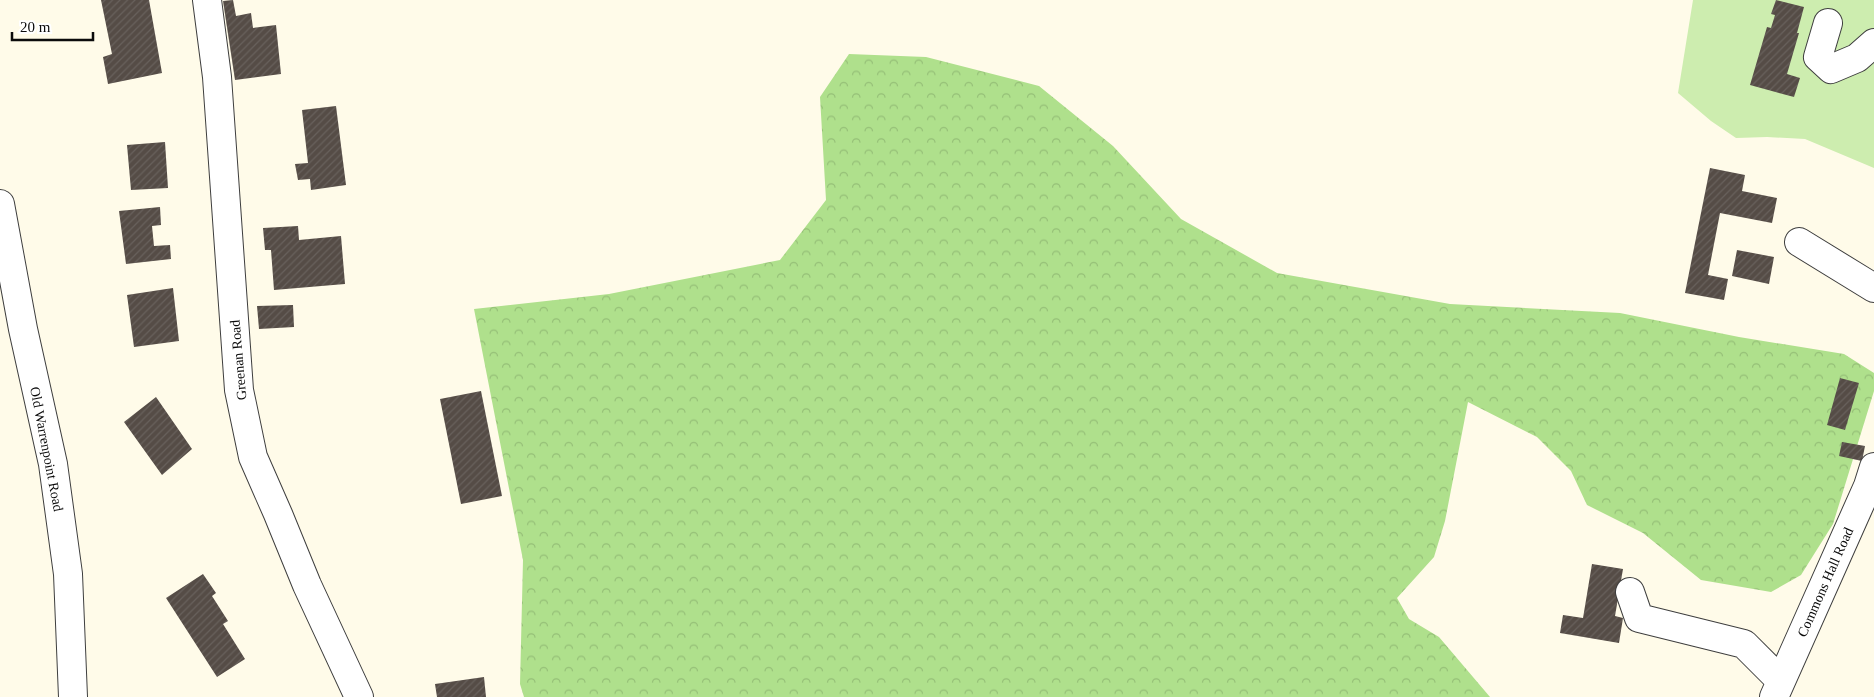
<svg xmlns="http://www.w3.org/2000/svg" width="1874" height="697" font-family="Georgia,serif">
	<style>
		.forest { fill: url(#forest-crowns) }
		.garden { fill: #cdedaf }
		.building { fill: url(#building-hatch) }
		.lines { fill: none; stroke-linecap: round; stroke-linejoin: round }
		.minor-casing { stroke: #3e3e3e; stroke-width: 30 }
		.minor { stroke: #fff; stroke-width: 28 }
		.labels { text-anchor: middle; stroke-width: 5; stroke-linejoin: round; paint-order: stroke }
		.street-label { font-size: 14px; fill: #0b0b0b; stroke: #fff }
	</style>
	<defs>
		<pattern id="forest-crowns" width="20" height="18" patternUnits="userSpaceOnUse" patternTransform="scale(1.25)"><rect width="20" height="18" fill="#afe08c"/><path d="M2 6a3 3 0 1 1 6 0M12 15a3 3 0 1 1 6 0" fill="none" stroke="#95bf77"/></pattern>
		<pattern id="building-hatch" width="6" height="6" patternUnits="userSpaceOnUse" patternTransform="scale(1.25)"><rect width="6" height="6" fill="#554c46"/><path d="M-1 1l2-2M0 6l6-6M5 7l2-2" fill="none" stroke="#68615c"/></pattern>
	</defs>
	<rect width="100%" height="100%" fill="#fffbe9"/>
	<path class="forest" d="M 849,54 L 926,57 L 1039,86 L 1113,146 L 1181,219 L 1277,273 L 1450,304 L 1620,313 L 1739,337 L 1844,354 L 1874,373 L 1874,391 L 1833,524 L 1801,575 L 1771,592 L 1701,580 L 1643,533 L 1587,505 L 1571,471 L 1537,437 L 1468,402 L 1445,521 L 1434,557 L 1397,598 L 1409,619 L 1439,637 L 1490,697 L 524,697 L 520,684 L 523,560 L 474,309 L 609,294 L 780,260 L 826,200 L 820,97 Z"/>
	<path class="garden" d="M 1693,0 L 1874,0 L 1874,168 L 1805,139 L 1767,137 L 1736,138 L 1711,121 L 1678,93 Z"/>
	<path class="building" d="M 101,0 L 149,0 L 162,73 L 108,84 L 103,57 L 112,54 Z
		M 233,0 L 236,16 L 251,13 L 253,28 L 276,25 L 281,74 L 235,80 L 223,1 Z
		M 1776,0 L 1804,7 L 1797,33 L 1799,33 L 1787,74 L 1800,78 L 1794,97 L 1750,85 L 1767,27 L 1771,28 L 1775,15 L 1771,14 Z
		M 336,106 L 346,185 L 311,190 L 310,179 L 298,180 L 295,164 L 308,163 L 302,110 Z
		M 165,142 L 168,188 L 131,190 L 127,145 Z
		M 1710,168 L 1745,175 L 1742,191 L 1777,198 L 1772,223 L 1720,213 L 1708,275 L 1728,279 L 1724,300 L 1685,293 Z
		M 160,207 L 161,225 L 152,226 L 154,246 L 170,245 L 171,259 L 126,264 L 119,211 Z
		M 298,226 L 299,240 L 341,236 L 345,284 L 274,290 L 271,250 L 265,250 L 263,228 Z
		M 1737,250 L 1774,257 L 1769,284 L 1732,276 Z
		M 173,288 L 179,341 L 134,347 L 127,295 Z
		M 293,305 L 294,327 L 259,329 L 257,306 Z
		M 1840,378 L 1859,383 L 1845,430 L 1827,425 Z
		M 481,391 L 502,496 L 461,504 L 440,399 Z
		M 156,397 L 192,449 L 162,475 L 124,422 Z
		M 1842,442 L 1865,446 L 1862,461 L 1839,456 Z
		M 1592,564 L 1623,569 L 1615,616 L 1623,618 L 1619,643 L 1560,633 L 1563,615 L 1583,618 Z
		M 203,574 L 216,593 L 212,596 L 228,621 L 223,624 L 245,659 L 217,677 L 166,598 Z
		M 484,677 L 486,697 L 437,697 L 435,684 Z"/>
	<g class="lines">
		<g class="minor-casing">
			<path id="minor" d="M 207,0 L 217,77 L 239,390 L 253,457 L 278,514 L 307,585 L 359,697
				M 1828,23 L 1818,57 L 1831,69 L 1857,58 L 1874,43
				M 0,204 L 23,329 L 53,464 L 68,574 L 73,697
				M 1799,242 L 1874,288
				M 1630,592 L 1639,618 L 1744,644 L 1781,681
				M 1774,697 L 1868,486 L 1874,467"/>
		</g>
		<use href="#minor" class="minor"/>
	</g>
	<g class="labels">
		<g class="street-label">
			<text transform="translate(238 360) rotate(-95)" y="5">Greenan Road</text>
			<text transform="translate(47 449) rotate(79)" y="5">Old Warrenpoint Road</text>
			<text transform="translate(1825 582) rotate(-66)" y="5">Commons Hall Road</text>
		</g>
	</g>
	<path d="M12 32v8h81v-8" fill="none" stroke="#0b0b0b" stroke-width="2.5"/>
	<text x="20" y="32" font-size="15" fill="#0b0b0b" stroke="#ffffff" stroke-width="4" paint-order="stroke">20 m</text>
</svg>
